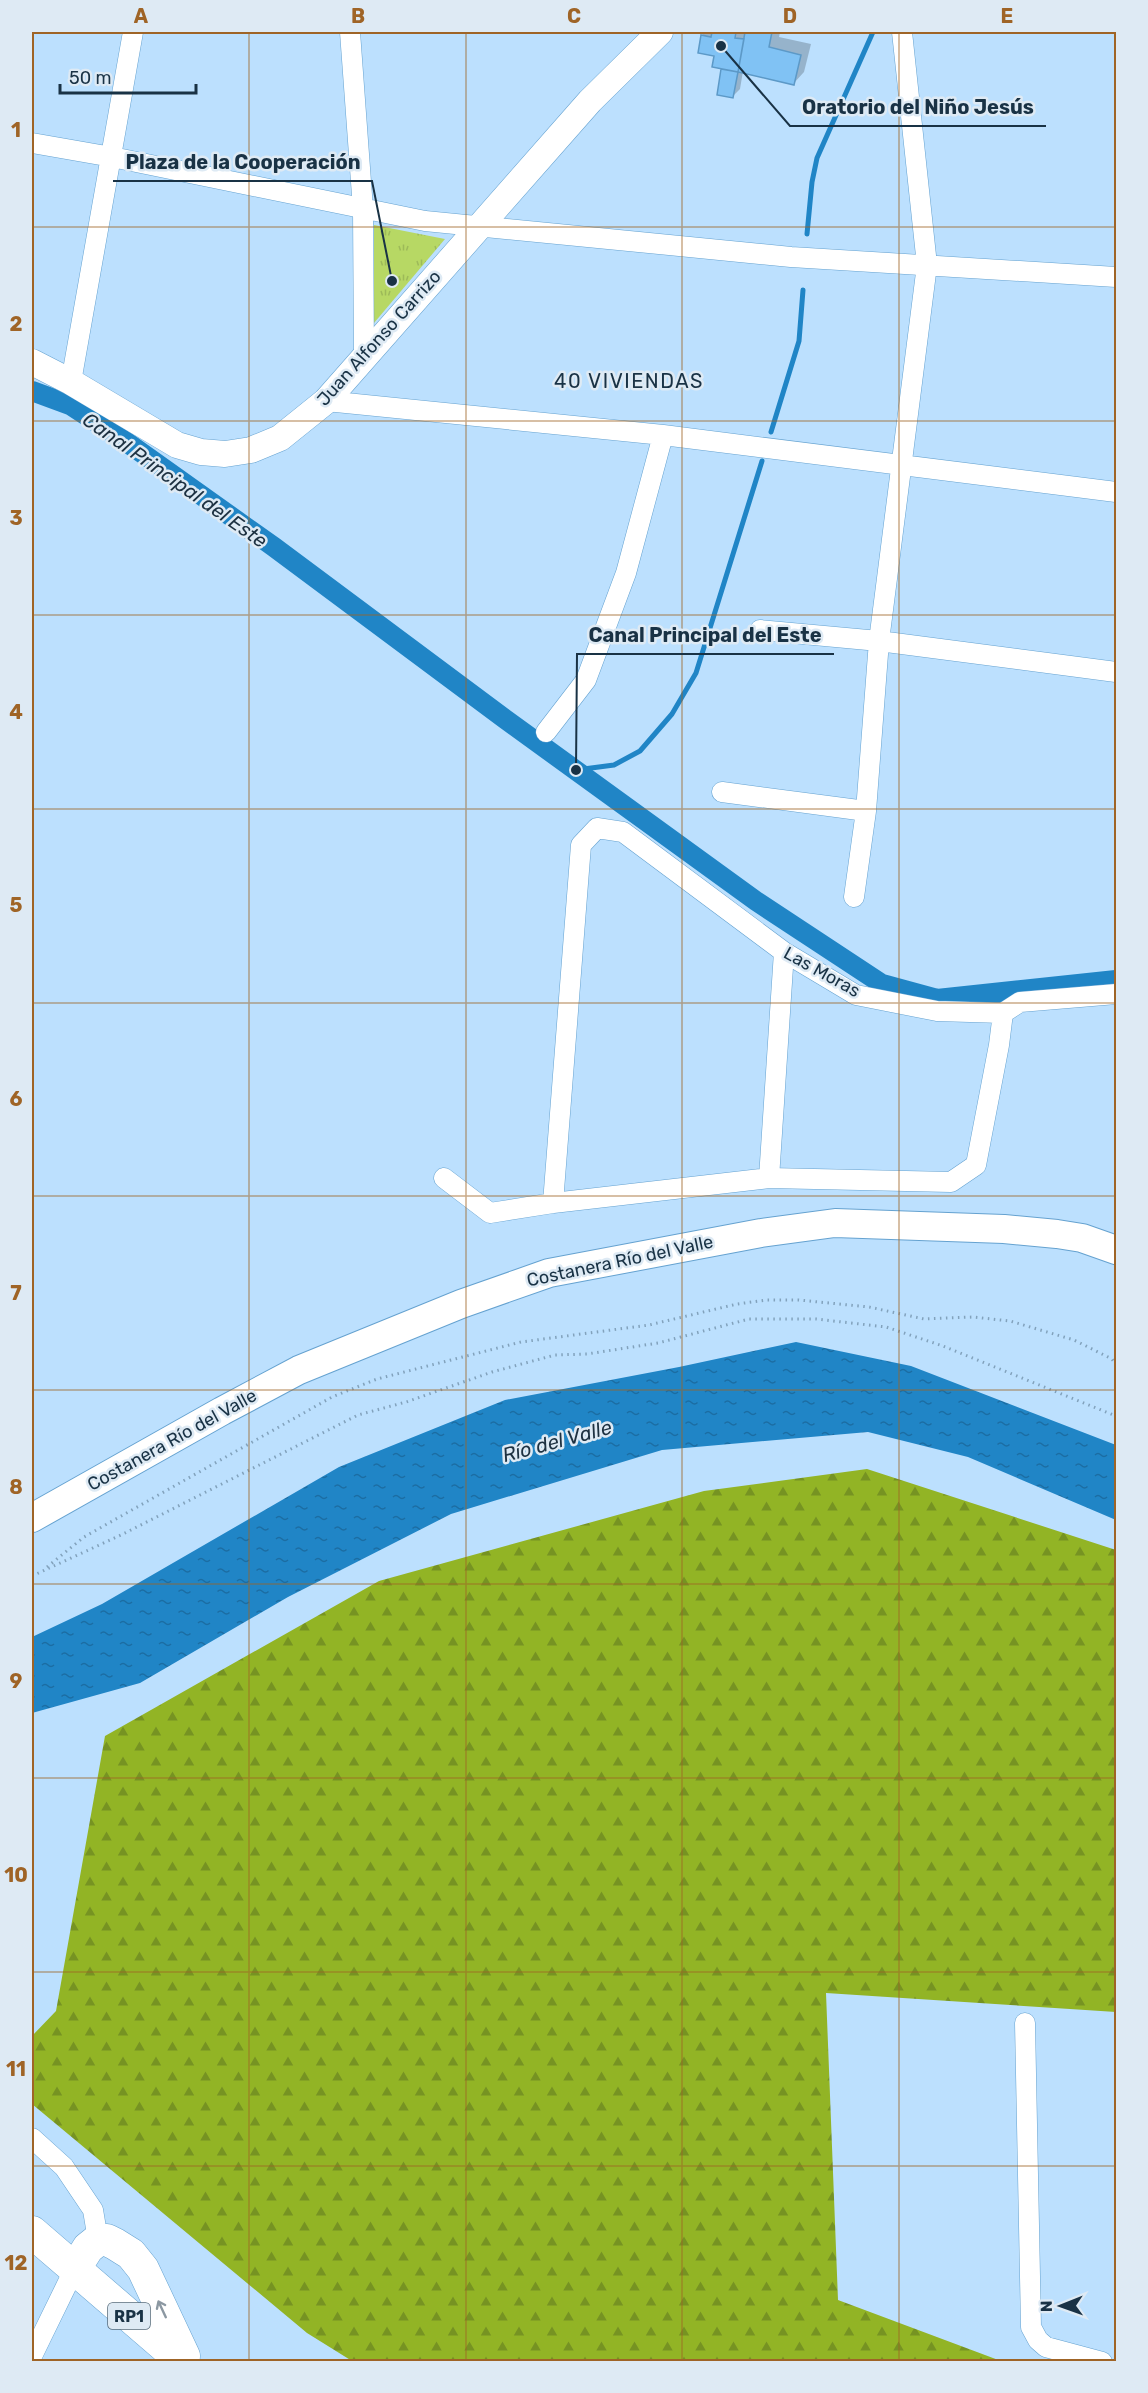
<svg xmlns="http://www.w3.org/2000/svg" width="1148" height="2393" font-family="Rubik,sans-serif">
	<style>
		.grass { fill: url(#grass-tufts) }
		.forest { fill: url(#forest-firs) }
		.water { fill: url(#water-ripples) }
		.shadow { fill: #0003 }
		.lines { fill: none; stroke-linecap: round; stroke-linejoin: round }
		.stream { stroke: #2085c6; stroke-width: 5 }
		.canal { stroke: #2085c6; stroke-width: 20 }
		.building { fill: #80c2f4; stroke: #5c99c7; stroke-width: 1.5 }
		.minor-casing { stroke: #65a2d0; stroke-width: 21 }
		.tertiary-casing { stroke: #65a2d0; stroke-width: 27 }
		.secondary-casing { stroke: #65a2d0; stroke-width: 30 }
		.primary-casing { stroke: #65a2d0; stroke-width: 33 }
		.path { stroke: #82a2bc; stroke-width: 3; stroke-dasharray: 1.5 4.5; stroke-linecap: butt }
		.minor { stroke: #fff; stroke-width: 20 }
		.tertiary { stroke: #fff; stroke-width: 26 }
		.secondary { stroke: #fff; stroke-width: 28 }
		.primary { stroke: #fff; stroke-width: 32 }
		.oneway { stroke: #8c98a2 }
		.grid { fill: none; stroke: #9f6426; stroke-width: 1.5; stroke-opacity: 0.55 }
		.labels { text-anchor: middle; stroke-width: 5; stroke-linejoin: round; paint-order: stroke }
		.shield { fill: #deeaf4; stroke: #54697a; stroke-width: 1.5 }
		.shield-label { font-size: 16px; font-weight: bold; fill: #193245 }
		.street-label { font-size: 18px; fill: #193245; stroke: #deeaf4 }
		.neighbourhood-label { font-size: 20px; letter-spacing: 1.5px; fill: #193245; stroke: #deeaf4 }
		.water-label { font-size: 20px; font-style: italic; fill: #1d3141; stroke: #deeaf4 }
		.leader { fill: none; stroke: #193245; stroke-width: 2 }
		.callout-dot { fill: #193245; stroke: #deeaf4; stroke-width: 2 }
		.callout-label { font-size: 20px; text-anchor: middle; font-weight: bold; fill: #193245; stroke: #deeaf4; stroke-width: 5; stroke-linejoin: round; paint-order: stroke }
		.neatline { fill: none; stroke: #9f6426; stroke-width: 2 }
		.grid-label { font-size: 20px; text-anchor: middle; font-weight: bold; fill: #9f6426 }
	</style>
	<defs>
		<pattern id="grass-tufts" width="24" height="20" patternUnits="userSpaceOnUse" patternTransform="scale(1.5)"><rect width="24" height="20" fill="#b7d864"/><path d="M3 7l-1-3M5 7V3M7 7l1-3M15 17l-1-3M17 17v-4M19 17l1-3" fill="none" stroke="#9dba58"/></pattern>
		<pattern id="forest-firs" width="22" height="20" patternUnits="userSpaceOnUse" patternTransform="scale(1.5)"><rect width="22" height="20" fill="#92b425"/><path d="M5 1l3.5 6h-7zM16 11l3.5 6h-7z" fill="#769322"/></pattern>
		<pattern id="water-ripples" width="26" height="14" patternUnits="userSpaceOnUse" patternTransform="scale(1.5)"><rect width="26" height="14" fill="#2085c6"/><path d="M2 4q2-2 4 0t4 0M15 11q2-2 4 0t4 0" fill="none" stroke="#1b6da3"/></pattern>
	</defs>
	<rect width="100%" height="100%" fill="#bce0fe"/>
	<path class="grass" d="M 374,225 L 445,239 L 374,323 Z"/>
	<path class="forest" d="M 867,1469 L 1116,1550 L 1116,2012 L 826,1993 L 838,2300 L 1001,2361 L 352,2361 L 307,2333 L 32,2104 L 32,2036 L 56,2011 L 105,1736 L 379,1581 L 704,1491 Z"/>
	<path class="water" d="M 796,1342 L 911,1366 L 1116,1445 L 1116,1520 L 968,1457 L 868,1432 L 662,1450 L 451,1514 L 288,1597 L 140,1683 L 32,1713 L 32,1637 L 102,1604 L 339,1467 L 505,1400 L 679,1367 Z"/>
	<path class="shadow" d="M 706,32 L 780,32 L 779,37 L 811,44 L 804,72 L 794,83 L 743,71 L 740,89 L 733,96 L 722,70 L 724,68 L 702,35 Z"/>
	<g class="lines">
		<path class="stream" d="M 807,234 L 812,182 L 817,158 L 873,32
			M 771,432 L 799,341 L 803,290
			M 576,770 L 614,765 L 640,751 L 672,714 L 696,673 L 762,461"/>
		<path class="canal" d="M 32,391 L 70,405 L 125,441 L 274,547 L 505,719 L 756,901 L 882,984 L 937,999 L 1116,980"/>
	</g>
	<path class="building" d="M 712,32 L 736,32 L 735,38 L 744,39 L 738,72 L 712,67 L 714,56 L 698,53 L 701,35 L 711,37 Z
		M 745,32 L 772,32 L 769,47 L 801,55 L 794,85 L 738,72 Z
		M 721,69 L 738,72 L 733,98 L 717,95 Z"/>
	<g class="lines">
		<g class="minor-casing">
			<path id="minor" d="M 350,32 L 363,209 L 364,358
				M 32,143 L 112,157 L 425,221 L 791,257 L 1116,277
				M 71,382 L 133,32
				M 326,401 L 663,435 L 1116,492
				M 760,630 L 879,641 L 1116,672
				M 546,732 L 586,680 L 626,573 L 663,435
				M 722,792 L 866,811
				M 854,897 L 866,811 L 879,641 L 927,265 L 902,32
				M 444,1178 L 490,1213 L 553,1203 L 769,1178 L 951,1182 L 976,1165 L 999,1045 L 1003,1013
				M 769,1178 L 784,952
				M 553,1203 L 581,845 L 597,828 L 623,832 L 784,952 L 856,995 L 937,1011 L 1003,1013 L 1020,1002 L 1116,994
				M 1025,2023 L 1031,2327 L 1038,2340 L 1046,2347 L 1102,2362
				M 32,2138 L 64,2167 L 93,2210 L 98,2240
				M 32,2356 L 74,2270"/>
		</g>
		<g class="tertiary-casing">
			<path id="tertiary" d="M 32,362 L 71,382 L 177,445 L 201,452 L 225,454 L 251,450 L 280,438 L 326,401 L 590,101 L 660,32"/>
		</g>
		<g class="secondary-casing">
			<path id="secondary" d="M 32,1518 L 222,1411 L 299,1370 L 461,1304 L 549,1273 L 761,1233 L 835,1223 L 1004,1229 L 1057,1234 L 1082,1238 L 1116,1250"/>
		</g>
		<g class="primary-casing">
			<path id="primary" d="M 32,2232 L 183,2362
				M 74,2270 L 88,2248 L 98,2240 L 107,2240 L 115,2244 L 131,2254 L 143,2269 L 184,2356"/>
		</g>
		<path class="path" d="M 47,1567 L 84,1537 L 332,1397 L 377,1379 L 521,1342 L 649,1325 L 737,1304 L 767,1300 L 799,1300 L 869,1307 L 924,1319 L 973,1317 L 1010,1321 L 1074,1340 L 1112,1359 L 1116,1365
			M 32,1576 L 121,1535 L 358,1415 L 406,1402 L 492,1372 L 555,1355 L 587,1354 L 658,1343 L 749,1319 L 816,1319 L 886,1327 L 943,1346 L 1116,1416"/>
		<use href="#minor" class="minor"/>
		<use href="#tertiary" class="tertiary"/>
		<use href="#secondary" class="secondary"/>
		<use href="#primary" class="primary"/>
	</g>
	<defs><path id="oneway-shaft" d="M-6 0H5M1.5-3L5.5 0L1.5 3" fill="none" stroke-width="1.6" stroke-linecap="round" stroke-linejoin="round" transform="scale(1.5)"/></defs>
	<use class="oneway" href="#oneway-shaft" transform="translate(162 2309) rotate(-115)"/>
	<path class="grid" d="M 249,32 L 249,2362M 466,32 L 466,2362M 682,32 L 682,2362M 899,32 L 899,2362M 32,227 L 1116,227M 32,421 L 1116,421M 32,615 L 1116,615M 32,809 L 1116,809M 32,1003 L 1116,1003M 32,1196 L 1116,1196M 32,1390 L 1116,1390M 32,1584 L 1116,1584M 32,1778 L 1116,1778M 32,1972 L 1116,1972M 32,2166 L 1116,2166"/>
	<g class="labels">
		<rect class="shield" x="108" y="2303" width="42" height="26" rx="4.5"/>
		<g class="shield-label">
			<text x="129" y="2322">RP1</text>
		</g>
		<g class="street-label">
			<text transform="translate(379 338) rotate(-48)" y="6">Juan Alfonso Carrizo</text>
			<text transform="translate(822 972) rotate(29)" y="6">Las Moras</text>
			<text transform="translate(620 1261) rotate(-12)" y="6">Costanera Río del Valle</text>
			<text transform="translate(172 1440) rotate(-29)" y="6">Costanera Río del Valle</text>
		</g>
		<g class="neighbourhood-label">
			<text x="629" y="388">40 VIVIENDAS</text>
		</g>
		<g class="water-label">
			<text transform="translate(175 480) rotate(35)" y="7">Canal Principal del Este</text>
			<text transform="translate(557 1441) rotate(-15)" y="7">Río del Valle</text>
		</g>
	</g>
	<path class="leader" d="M721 46L790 126H1046M392 281L372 181H113M576 770L577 654H834"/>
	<g class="callout-dot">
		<circle cx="721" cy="46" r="6"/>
		<circle cx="392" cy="281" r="6"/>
		<circle cx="576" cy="770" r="6"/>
	</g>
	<g class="callout-label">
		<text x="918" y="114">Oratorio del Niño Jesús</text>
		<text x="243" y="169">Plaza de la Cooperación</text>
		<text x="705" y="642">Canal Principal del Este</text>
	</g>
	<rect width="1148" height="2393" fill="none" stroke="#deeaf4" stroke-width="66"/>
	<g transform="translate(1061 2306) rotate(269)" stroke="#deeaf4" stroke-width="4.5" paint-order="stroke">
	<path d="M0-4.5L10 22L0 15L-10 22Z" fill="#193245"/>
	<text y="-9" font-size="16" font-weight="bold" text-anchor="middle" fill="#193245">N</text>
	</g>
	<path d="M60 84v9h136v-9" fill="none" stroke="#193245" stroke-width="3"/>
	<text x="69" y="84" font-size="18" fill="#193245" stroke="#deeaf4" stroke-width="4.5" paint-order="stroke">50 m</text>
	<rect x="33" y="33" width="1082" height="2327" class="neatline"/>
	<g class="grid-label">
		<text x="141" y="23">A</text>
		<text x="358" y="23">B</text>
		<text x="574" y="23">C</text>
		<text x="790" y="23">D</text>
		<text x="1007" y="23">E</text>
		<text x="16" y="137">1</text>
		<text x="16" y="331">2</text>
		<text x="16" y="525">3</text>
		<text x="16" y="719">4</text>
		<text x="16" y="912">5</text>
		<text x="16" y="1106">6</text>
		<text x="16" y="1300">7</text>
		<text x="16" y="1494">8</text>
		<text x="16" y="1688">9</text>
		<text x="16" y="1882">10</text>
		<text x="16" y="2076">11</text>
		<text x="16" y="2270">12</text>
	</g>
</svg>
